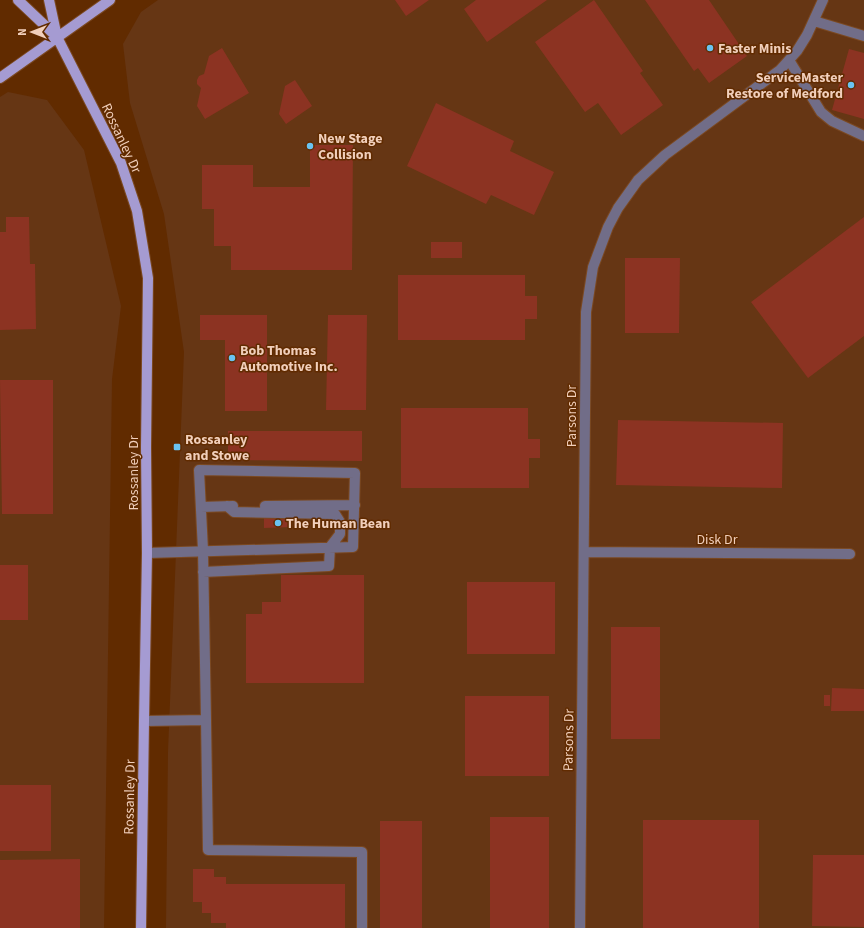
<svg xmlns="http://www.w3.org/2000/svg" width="864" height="928" font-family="'Source Sans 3',sans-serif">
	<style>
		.built { fill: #663614 }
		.building { fill: #8c3322 }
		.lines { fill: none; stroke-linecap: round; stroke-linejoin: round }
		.minor-casing { stroke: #7b4922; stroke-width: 12 }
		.major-casing { stroke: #7b4922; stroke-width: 12 }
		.minor { stroke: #716d88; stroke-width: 10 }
		.major { stroke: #a59bd2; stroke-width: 10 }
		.poi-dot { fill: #6ac3f1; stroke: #612b00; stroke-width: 1.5 }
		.labels { text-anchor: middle; stroke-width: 3; stroke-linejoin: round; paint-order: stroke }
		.poi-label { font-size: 14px; font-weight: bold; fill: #f1cfbb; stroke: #612b00; text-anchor: start }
		.street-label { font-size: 14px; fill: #f1cfbb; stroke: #612b00 }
	</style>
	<rect width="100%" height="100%" fill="#612b00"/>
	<path class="built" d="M 158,0 L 864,0 L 864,928 L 166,928 L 168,752 L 184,352 L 164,214 L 130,103 L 123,44 L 141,12 Z
		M 8,92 L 47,100 L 84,150 L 121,306 L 112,379 L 104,928 L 0,928 L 0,97 Z"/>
	<path class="building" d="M 395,0 L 429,0 L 406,16 Z
		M 476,0 L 547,0 L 487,42 L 464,9 Z
		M 594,0 L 643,71 L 640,73 L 663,105 L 621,135 L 598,103 L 585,112 L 535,42 Z
		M 645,0 L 709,0 L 747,56 L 709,83 L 698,68 L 694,71 Z
		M 222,48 L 249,93 L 205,119 L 197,106 L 201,88 L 197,84 L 197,80 L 199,76 L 204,74 L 209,56 Z
		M 849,49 L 864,53 L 864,119 L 832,110 Z
		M 295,80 L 312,106 L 286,124 L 279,114 L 285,86 Z
		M 436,103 L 514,141 L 510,151 L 554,172 L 534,215 L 491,195 L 486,204 L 407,166 Z
		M 310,145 L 353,145 L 352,270 L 231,270 L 231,246 L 214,246 L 214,209 L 202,209 L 202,165 L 253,165 L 253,187 L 310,187 Z
		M 6,217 L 29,217 L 30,264 L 35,264 L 36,329 L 0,330 L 0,232 L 6,232 Z
		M 864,217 L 864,336 L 808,378 L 751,302 Z
		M 431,242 L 462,242 L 462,258 L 431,258 Z
		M 625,258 L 680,258 L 679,333 L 625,333 Z
		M 398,275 L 525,275 L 525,296 L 537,296 L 537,319 L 525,319 L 525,340 L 398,340 Z
		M 200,315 L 267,315 L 267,411 L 225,411 L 225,340 L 200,340 Z
		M 328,315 L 367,315 L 366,410 L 326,410 Z
		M 0,380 L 53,380 L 53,514 L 2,514 Z
		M 401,408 L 528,408 L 528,439 L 540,439 L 540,458 L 529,458 L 529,488 L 401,488 Z
		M 618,420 L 783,423 L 782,488 L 616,485 Z
		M 228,431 L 362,431 L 362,461 L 228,460 Z
		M 264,518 L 291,518 L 292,527 L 264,528 Z
		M 0,565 L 28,565 L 28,620 L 0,620 Z
		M 281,575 L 364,575 L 364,683 L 246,683 L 246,614 L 262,614 L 262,602 L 281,602 Z
		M 467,582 L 555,582 L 555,654 L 467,654 Z
		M 611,627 L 660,627 L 660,739 L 611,739 Z
		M 832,688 L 864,689 L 864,711 L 831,711 Z
		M 824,695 L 830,695 L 830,706 L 824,706 Z
		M 465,696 L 549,696 L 549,776 L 465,776 Z
		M 0,785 L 51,785 L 51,851 L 0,851 Z
		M 490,817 L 549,817 L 549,928 L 490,928 Z
		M 643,820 L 759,820 L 759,928 L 643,928 Z
		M 380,821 L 422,821 L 422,928 L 380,928 Z
		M 813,855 L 864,855 L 864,927 L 812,926 Z
		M 80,859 L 80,928 L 0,928 L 0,860 Z
		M 193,869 L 214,869 L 214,877 L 226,877 L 226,884 L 345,884 L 345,928 L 226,928 L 226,923 L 211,923 L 211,913 L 202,913 L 202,902 L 193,902 Z"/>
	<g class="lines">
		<g class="minor-casing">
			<path id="minor" d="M 814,21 L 864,36
				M 789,60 L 821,112 L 832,121 L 864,136
				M 265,506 L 355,505
				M 201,507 L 233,506
				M 584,552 L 850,554
				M 147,553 L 353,547 L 355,473 L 199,470 L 203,550 L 206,720
				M 203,572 L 329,566 L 330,547 L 340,534 L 340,522 L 335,514 L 234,512 L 227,506
				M 144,721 L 206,720 L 208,850 L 362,852 L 362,928
				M 580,928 L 586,312 L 593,267 L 608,227 L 618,208 L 638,180 L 665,155 L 780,70 L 797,51 L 807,35 L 823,0"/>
		</g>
		<g class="major-casing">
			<path id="major" d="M 18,0 L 57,37
				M 49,0 L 57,37 L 121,163 L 137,211 L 148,278 L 146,447 L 147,553 L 144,721 L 141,928
				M 0,78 L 110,0"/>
		</g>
		<use href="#minor" class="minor"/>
		<use href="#major" class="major"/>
	</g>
	<g class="poi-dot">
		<circle cx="710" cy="48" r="4"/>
		<circle cx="851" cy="85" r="4"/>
		<circle cx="310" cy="146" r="4"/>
		<circle cx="232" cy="358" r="4"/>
		<rect x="173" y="443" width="8" height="8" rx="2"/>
		<circle cx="278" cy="523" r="4"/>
	</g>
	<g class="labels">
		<g class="poi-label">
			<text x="718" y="53">Faster Minis</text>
			<text x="843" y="82" text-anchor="end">ServiceMaster<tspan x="843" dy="16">Restore of Medford</tspan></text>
			<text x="318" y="143">New Stage<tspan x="318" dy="16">Collision</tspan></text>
			<text x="240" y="355">Bob Thomas<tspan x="240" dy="16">Automotive Inc.</tspan></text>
			<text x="185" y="444">Rossanley<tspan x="185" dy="16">and Stowe</tspan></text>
			<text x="286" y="528">The Human Bean</text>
		</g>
		<g class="street-label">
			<text transform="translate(122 138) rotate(65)" y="5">Rossanley Dr</text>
			<text transform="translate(571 416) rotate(-90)" y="5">Parsons Dr</text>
			<text transform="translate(133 473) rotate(-90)" y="5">Rossanley Dr</text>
			<text x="717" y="544">Disk Dr</text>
			<text transform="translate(568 740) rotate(-89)" y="5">Parsons Dr</text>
			<text transform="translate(129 797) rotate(-89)" y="5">Rossanley Dr</text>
		</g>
	</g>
	<g transform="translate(32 32) rotate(270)" stroke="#612b00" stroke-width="3" paint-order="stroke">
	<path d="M0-3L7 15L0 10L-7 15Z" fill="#f1cfbb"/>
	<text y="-6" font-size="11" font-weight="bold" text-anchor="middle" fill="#f1cfbb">N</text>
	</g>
</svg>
